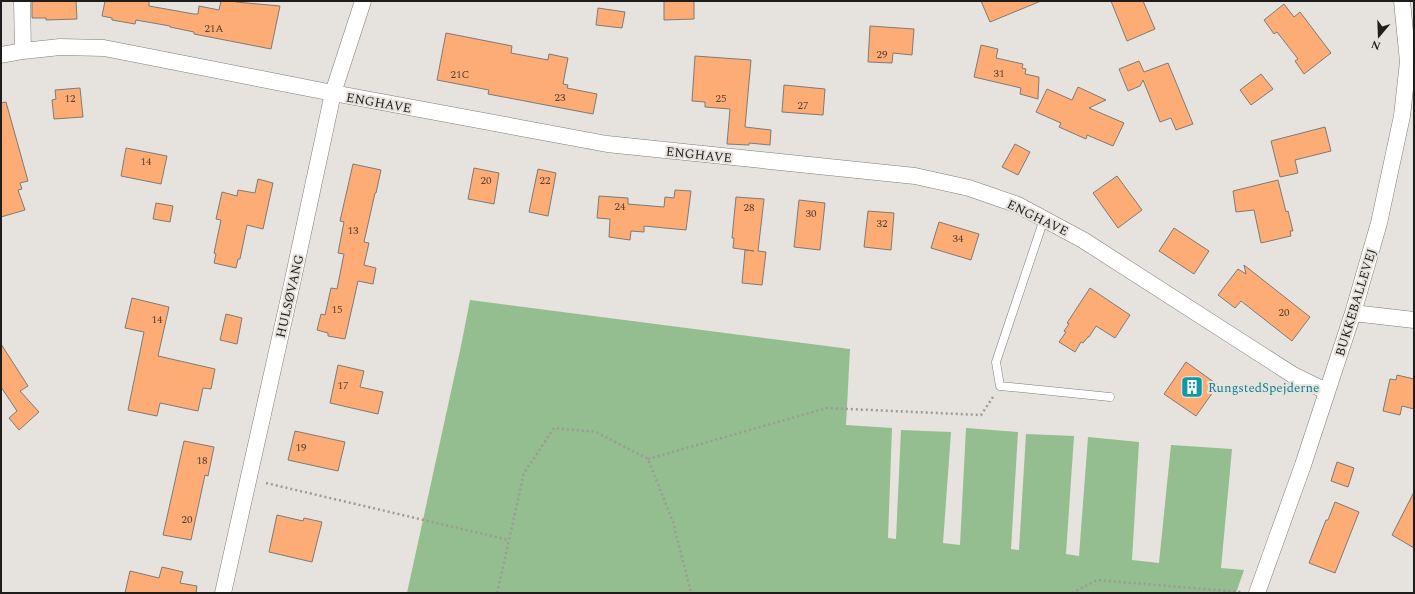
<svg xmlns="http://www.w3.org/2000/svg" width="1415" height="594" font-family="Spectral,serif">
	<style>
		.green { fill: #94bd90 }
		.building { fill: #feac75; stroke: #7f7a76 }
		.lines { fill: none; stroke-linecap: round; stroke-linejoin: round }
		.lane-casing { stroke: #817d78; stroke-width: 9 }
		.street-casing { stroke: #817d78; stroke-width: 17 }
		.path { stroke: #9e9b97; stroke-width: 2.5; stroke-dasharray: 2 3; stroke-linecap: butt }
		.lane { stroke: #fff; stroke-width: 8 }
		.street { stroke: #fff; stroke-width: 16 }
		.labels { text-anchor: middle; stroke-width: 4; stroke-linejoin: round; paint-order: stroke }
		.number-label { font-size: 11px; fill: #564132 }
		.street-label { font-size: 13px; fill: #1e1d1b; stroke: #e6e2dd }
		.culture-label { font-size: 13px; fill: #0d838f; stroke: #e6e2dd; text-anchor: start }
	</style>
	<rect width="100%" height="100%" fill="#e6e2dd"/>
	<path class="green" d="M 470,300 L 850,349 L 846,425 L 892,428 L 888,538 L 896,539 L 901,430 L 951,432 L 943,543 L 960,545 L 966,428 L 1018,432 L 1011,549 L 1019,550 L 1026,434 L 1074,436 L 1066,554 L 1079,556 L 1088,437 L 1139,442 L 1132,560 L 1159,563 L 1171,445 L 1232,449 L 1221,568 L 1244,570 L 1236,593 L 407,593 L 461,346 Z"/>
	<path class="building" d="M 32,1 L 76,1 L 77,19 L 46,20 L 46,18 L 32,18 Z
		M 105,1 L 149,1 L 149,6 L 194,14 L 198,14 L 199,6 L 219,10 L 221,1 L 236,1 L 236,2 L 280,6 L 271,49 L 194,34 L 194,32 L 170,27 L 170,26 L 136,20 L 135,24 L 112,20 L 112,18 L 102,16 Z
		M 664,1 L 694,1 L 694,19 L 664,20 Z
		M 981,1 L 1041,1 L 990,22 Z
		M 1111,1 L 1143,1 L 1155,29 L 1127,41 Z
		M 1284,4 L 1294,17 L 1300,12 L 1331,53 L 1304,74 L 1295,61 L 1298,59 L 1277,32 L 1274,34 L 1264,20 Z
		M 598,8 L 625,12 L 622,28 L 596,25 Z
		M 870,26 L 914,29 L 912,55 L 893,53 L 892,63 L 868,62 Z
		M 446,33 L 512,46 L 511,53 L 548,60 L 549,54 L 568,58 L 563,84 L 568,85 L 567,88 L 597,94 L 593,114 L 488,94 L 489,90 L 437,80 Z
		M 981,45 L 998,49 L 996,58 L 1023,64 L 1022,68 L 1026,69 L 1025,74 L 1039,77 L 1038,99 L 1020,94 L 1021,88 L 974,77 Z
		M 695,56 L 751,60 L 745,127 L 771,130 L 770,145 L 749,143 L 749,145 L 727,144 L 730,109 L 705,107 L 705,102 L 692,101 Z
		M 1139,61 L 1144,72 L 1168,63 L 1193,124 L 1176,130 L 1171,118 L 1160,122 L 1143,80 L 1140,86 L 1128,91 L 1119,69 Z
		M 1261,74 L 1273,89 L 1251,105 L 1240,90 Z
		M 784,85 L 825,89 L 823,115 L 782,112 Z
		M 1078,87 L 1106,100 L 1089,108 L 1124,123 L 1113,146 L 1087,135 L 1086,139 L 1059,127 L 1061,123 L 1036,112 L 1047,89 L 1072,100 Z
		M 80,88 L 83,117 L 54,119 L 52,100 L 56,99 L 55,90 Z
		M 6,102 L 28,181 L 20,183 L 22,189 L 18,190 L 25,210 L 1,217 L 1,103 Z
		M 1325,127 L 1331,151 L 1295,160 L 1298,173 L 1280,177 L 1271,141 Z
		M 1015,144 L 1030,152 L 1018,175 L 1002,167 Z
		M 126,148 L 167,156 L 161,184 L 121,176 Z
		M 353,164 L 381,170 L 376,193 L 375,193 L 364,242 L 369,243 L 364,265 L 376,268 L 373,284 L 358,281 L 345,339 L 328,336 L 328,333 L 317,330 L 321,314 L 325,315 L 331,288 L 337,289 L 344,254 L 338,253 L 344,222 L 340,221 Z
		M 474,168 L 499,173 L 494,204 L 468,199 Z
		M 538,169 L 556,173 L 548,216 L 529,212 Z
		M 1117,176 L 1142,210 L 1118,228 L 1093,193 Z
		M 258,179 L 273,183 L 263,229 L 247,225 L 240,259 L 238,259 L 236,268 L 214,263 L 216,254 L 214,253 L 221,220 L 216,219 L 222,192 L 237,196 L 238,190 L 255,193 Z
		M 1278,180 L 1286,212 L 1288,211 L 1293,231 L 1290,231 L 1291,236 L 1261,243 L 1254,210 L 1236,212 L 1233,191 Z
		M 675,190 L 691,191 L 686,230 L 644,226 L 644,232 L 631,231 L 630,240 L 609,237 L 610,219 L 597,218 L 599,196 L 628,198 L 628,204 L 664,207 L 665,197 L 674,198 Z
		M 736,197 L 764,199 L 758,251 L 766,252 L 762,285 L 742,283 L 745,250 L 754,251 L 733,248 L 734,238 L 732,238 Z
		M 799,200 L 825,203 L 820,250 L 794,247 Z
		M 156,203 L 173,206 L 170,222 L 153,219 Z
		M 868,211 L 894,213 L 891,250 L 864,247 Z
		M 939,222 L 979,234 L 971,260 L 931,248 Z
		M 1174,228 L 1209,251 L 1194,274 L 1159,251 Z
		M 1244,265 L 1310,317 L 1292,341 L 1241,301 L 1235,308 L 1218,295 L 1238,269 L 1246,274 Z
		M 1090,288 L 1130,315 L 1115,338 L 1096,326 L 1089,337 L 1088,337 L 1083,343 L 1081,342 L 1075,352 L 1059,342 L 1066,332 L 1064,331 L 1069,324 L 1067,323 Z
		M 132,298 L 169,307 L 158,356 L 215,369 L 211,389 L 203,388 L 198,411 L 160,403 L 157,416 L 128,410 L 144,332 L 125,328 Z
		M 226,314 L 242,318 L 237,344 L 220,340 Z
		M 1,344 L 28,386 L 20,391 L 39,412 L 19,430 L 9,418 L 17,411 L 1,387 Z
		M 1186,362 L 1218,385 L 1196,416 L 1164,394 Z
		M 338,365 L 364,371 L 360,387 L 383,392 L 378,414 L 330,403 Z
		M 1397,375 L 1414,379 L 1414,409 L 1402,406 L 1400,415 L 1383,411 L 1390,379 L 1396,380 Z
		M 295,431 L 345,442 L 338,471 L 288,460 Z
		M 184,441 L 214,447 L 208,476 L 205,475 L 191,540 L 163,535 Z
		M 1337,462 L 1354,468 L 1348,487 L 1331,481 Z
		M 1414,492 L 1414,548 L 1392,535 Z
		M 1335,502 L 1359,512 L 1335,573 L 1309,563 L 1326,520 L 1328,520 Z
		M 277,515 L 303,521 L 304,518 L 322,522 L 312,562 L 269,552 Z
		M 162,567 L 183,572 L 180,583 L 197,586 L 196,593 L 125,593 L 130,571 L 159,578 Z"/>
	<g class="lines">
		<g class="lane-casing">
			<path id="lane" d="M 1044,219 L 996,362 L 1000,386 L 1110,397"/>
		</g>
		<g class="street-casing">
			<path id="street" d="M 22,1 L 23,51
				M 1,55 L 23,51 L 60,47 L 104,48 L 333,93 L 607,144 L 915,176 L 969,188 L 1018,205 L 1083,240 L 1293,375 L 1326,391
				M 1353,313 L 1414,320
				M 223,593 L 292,284 L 333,93 L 363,1
				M 1257,593 L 1303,465 L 1353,313 L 1379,223 L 1402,116 L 1408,62 L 1402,1"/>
		</g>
		<path class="path" d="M 648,459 L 827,408 L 981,415 L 993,397
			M 266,483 L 509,540
			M 497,593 L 524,473 L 554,428 L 596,432 L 648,459 L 673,522 L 691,593
			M 1072,593 L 1097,580 L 1241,592"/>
		<use href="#lane" class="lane"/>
		<use href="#street" class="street"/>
	</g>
	<defs>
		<g id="building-square" transform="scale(1.15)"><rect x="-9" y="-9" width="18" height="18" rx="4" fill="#0f9aa8" stroke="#e6e2dd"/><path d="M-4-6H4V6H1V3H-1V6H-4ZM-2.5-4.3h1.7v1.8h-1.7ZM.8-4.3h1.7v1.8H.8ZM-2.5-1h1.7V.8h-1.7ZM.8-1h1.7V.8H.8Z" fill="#fff"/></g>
	</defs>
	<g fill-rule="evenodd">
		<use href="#building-square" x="1192" y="387"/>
	</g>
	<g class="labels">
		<g class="number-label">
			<text x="214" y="32">21A</text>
			<text x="882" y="58">29</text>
			<text x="999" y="77">31</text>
			<text x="460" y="78">21C</text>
			<text x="560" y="101">23</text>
			<text x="70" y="102">12</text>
			<text x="721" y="102">25</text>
			<text x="803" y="109">27</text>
			<text x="146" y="165">14</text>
			<text x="486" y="184">20</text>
			<text x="545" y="184">22</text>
			<text x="620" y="210">24</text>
			<text x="749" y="211">28</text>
			<text x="811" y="217">30</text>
			<text x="882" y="227">32</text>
			<text x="353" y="234">13</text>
			<text x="958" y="242">34</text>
			<text x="337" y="313">15</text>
			<text x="1284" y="316">20</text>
			<text x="157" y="323">14</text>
			<text x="343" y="389">17</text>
			<text x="301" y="451">19</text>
			<text x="202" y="464">18</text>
			<text x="187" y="523">20</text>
		</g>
		<g class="street-label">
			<text transform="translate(379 102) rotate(10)" y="5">ENGHAVE</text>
			<text transform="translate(699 154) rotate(6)" y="5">ENGHAVE</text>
			<text transform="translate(1038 217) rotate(26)" y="5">ENGHAVE</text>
			<text transform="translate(289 296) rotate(-77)" y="5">HULSØVANG</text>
			<text transform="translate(1355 302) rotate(-73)" y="5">BUKKEBALLEVEJ</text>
		</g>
		<g class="culture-label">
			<text x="1208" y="392">RungstedSpejderne</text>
		</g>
	</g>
	<rect width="1415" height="594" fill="none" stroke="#1e1d1b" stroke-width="4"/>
	<g transform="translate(1379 36) rotate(199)" stroke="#e6e2dd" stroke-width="3" paint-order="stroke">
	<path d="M0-3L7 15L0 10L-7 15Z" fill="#1e1d1b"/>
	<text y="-6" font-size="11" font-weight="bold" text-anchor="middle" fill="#1e1d1b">N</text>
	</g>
</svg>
